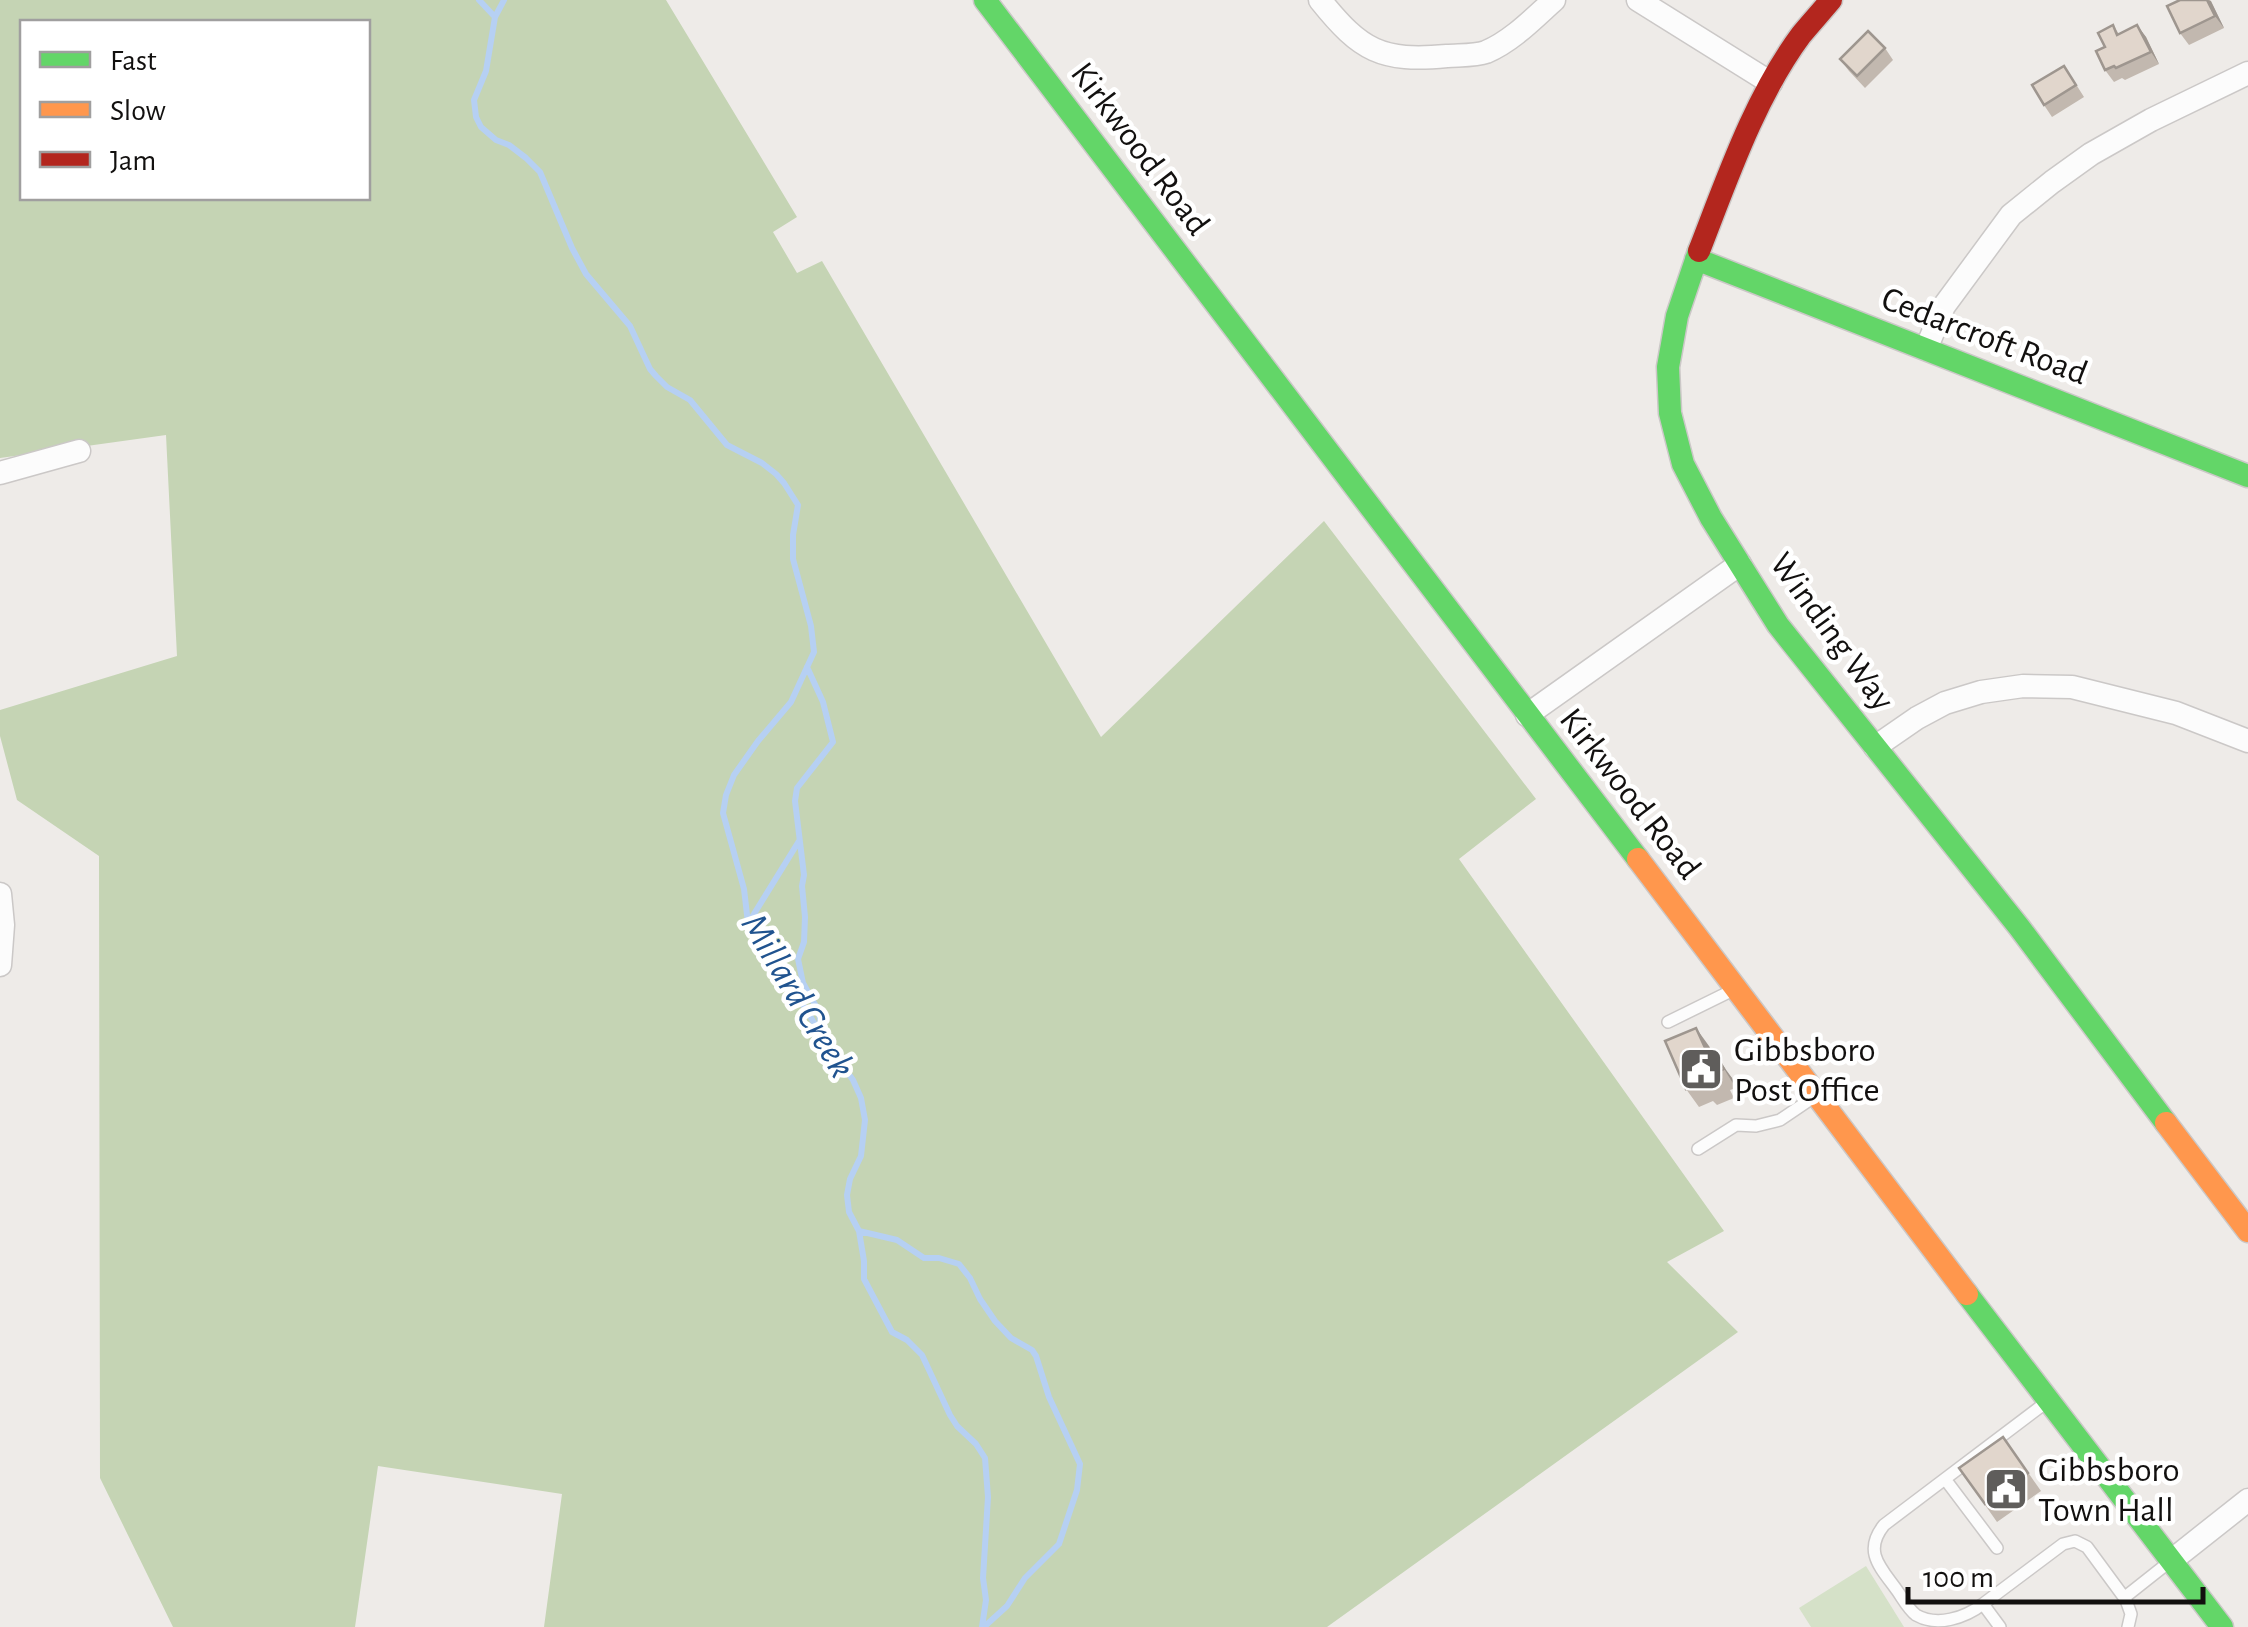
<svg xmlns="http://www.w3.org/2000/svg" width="2248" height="1627" font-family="'Alegreya Sans',sans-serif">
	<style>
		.green { fill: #d5e1c8 }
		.forest { fill: #c5d4b4; fill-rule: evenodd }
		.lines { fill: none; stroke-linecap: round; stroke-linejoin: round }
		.stream { stroke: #b6d0f3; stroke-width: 6 }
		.lane-casing { stroke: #cbc8c7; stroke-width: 14 }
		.street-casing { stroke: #cbc8c7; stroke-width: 25 }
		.fast-casing { stroke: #cbc8c7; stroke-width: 25 }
		.slow-casing { stroke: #cbc8c7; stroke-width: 25 }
		.jam-casing { stroke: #cbc8c7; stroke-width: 25 }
		.lane { stroke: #fcfcfc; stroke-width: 11 }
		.street { stroke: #fcfcfc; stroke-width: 22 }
		.fast { stroke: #63d668; stroke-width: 22 }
		.slow { stroke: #ff974d; stroke-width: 22 }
		.jam { stroke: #b3261e; stroke-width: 22 }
		.wall { fill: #c2b8af }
		.shaded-wall { fill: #9e968f }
		.building { fill: #e1d6cc; stroke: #9e968f; stroke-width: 2.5 }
		.labels { text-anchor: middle; stroke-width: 9; stroke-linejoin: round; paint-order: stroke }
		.street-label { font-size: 35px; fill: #12100f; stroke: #fff }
		.poi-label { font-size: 35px; fill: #12100f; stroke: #fff; text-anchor: start }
		.water-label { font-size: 38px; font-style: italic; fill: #20538f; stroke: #fff }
	</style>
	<rect width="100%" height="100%" fill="#eeebe8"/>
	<path class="green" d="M 1866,1566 L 1904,1627 L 1811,1627 L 1799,1608 Z"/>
	<path class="forest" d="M 0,0 L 666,0 L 797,217 L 773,232 L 797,273 L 822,261 L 1101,737 L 1324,521 L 1536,799 L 1459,859 L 1724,1231 L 1667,1262 L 1738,1332 L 1327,1627 L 544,1627 L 562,1494 L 378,1466 L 355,1627 L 173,1627 L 100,1478 L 99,856 L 17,800 L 0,736 L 0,710 L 177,656 L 166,435 L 0,458 ZM 22,22 L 368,22 L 368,198 L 22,198 Z"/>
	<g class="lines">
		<path class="stream" d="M 479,0 L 495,17
			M 504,0 L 495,17 L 486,71 L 474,100 L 476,117 L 481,127 L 496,140 L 509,145 L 526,158 L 540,172 L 572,248 L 586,274 L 630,326 L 650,369 L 656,376 L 667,387 L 690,400 L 727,445 L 762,463 L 776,474 L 784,483 L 798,505 L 793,535 L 793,559 L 811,626 L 814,652 L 791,702 L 758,741 L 734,775 L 726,795 L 723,813 L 744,889 L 748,923 L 776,970 L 800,1000 L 829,1047 L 853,1080 L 861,1098 L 865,1120 L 861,1156 L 850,1179 L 847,1195 L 849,1212 L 859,1231 L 864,1261 L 864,1279 L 892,1332 L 907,1340 L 922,1355 L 950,1415 L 957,1426 L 976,1444 L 985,1458 L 988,1497 L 983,1578 L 986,1600 L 982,1627
			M 807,667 L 823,702 L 833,742 L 797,788 L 795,801 L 804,875 L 802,886 L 805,917 L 804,942 L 798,959 L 803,983 L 818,1010 L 823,1033
			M 749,922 L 799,841
			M 859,1231 L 897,1240 L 924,1258 L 939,1258 L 959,1264 L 970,1278 L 980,1299 L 995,1321 L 1011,1338 L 1032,1350 L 1036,1356 L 1049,1397 L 1080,1464 L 1077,1490 L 1059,1544 L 1025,1578 L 1007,1606 L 984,1627"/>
		<g class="lane-casing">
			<path id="lane" d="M 1668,1022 L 1733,990
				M 1698,1149 L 1736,1125 L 1756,1126 L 1780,1120 L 1814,1097
				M 1945,1479 L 1997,1548
				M 2125,1597 L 2168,1563
				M 1983,1604 C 1965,1618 1937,1627 1916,1615 C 1908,1609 1902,1597 1896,1589 C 1880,1567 1863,1551 1884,1525 L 2048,1401
				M 2000,1627 L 1983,1604 L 2063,1544 L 2075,1541 L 2087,1547 L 2126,1600 L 2131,1614 L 2128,1627"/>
		</g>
		<g class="street-casing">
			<path id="street" d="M 1320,0 C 1361,51 1381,62 1447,56 C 1459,55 1475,56 1486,52 C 1512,41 1534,18 1554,0
				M 1638,0 L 1771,83
				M 1926,349 L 1944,306 L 2011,215 L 2052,182 L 2091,154 L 2151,120 L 2248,73
				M 0,473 L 79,451
				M 1527,715 L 1740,564
				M 1875,747 L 1917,718 L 1945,703 L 1981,692 L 2023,686 L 2072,687 L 2176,713 L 2248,741
				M 0,894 L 3,925 L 0,965
				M 2171,1561 L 2248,1500"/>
		</g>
		<g class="fast-casing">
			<path id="fast" d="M 985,0 L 1638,859
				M 1699,251 L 1677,316 L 1668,367 L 1670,413 L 1683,464 L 1711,518 L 1778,625 L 2019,927 L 2166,1123
				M 1696,259 L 2248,476
				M 1967,1294 L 2222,1627"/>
		</g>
		<g class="slow-casing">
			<path id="slow" d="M 1638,859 L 1967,1294
				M 2166,1123 L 2248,1231"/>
		</g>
		<g class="jam-casing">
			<path id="jam" d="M 1699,251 C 1727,179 1755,97 1801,35 C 1811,23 1821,12 1831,0"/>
		</g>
		<use href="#lane" class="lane"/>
		<use href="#street" class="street"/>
		<use href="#fast" class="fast"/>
		<use href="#slow" class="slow"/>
		<use href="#jam" class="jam"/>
	</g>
	<path class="wall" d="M 2180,0 L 2210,0 L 2224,28 L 2189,45 L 2180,33 Z
		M 2113,25 L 2119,34 L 2137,25 L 2146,37 L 2159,64 L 2125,80 L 2122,78 L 2114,82 L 2105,70 L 2105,47 Z
		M 1885,48 L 1893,60 L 1865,88 L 1849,71 L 1840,59 Z
		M 2072,78 L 2084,97 L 2052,117 L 2044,105 Z
		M 1709,1046 L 1716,1061 L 1732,1078 L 1736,1088 L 1730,1090 L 1734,1098 L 1717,1105 L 1713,1101 L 1699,1107 L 1686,1089 Z
		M 2003,1437 L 2041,1491 L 1997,1522 L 1959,1468 Z"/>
	<path class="shaded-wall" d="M 2207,0 L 2211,1 L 2224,28 L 2215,16 Z
		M 2137,25 L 2146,37 L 2159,64 L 2151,52 Z
		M 1696,1028 L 1709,1046 L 1720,1071 L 1712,1063 Z
		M 1719,1060 L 1732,1078 L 1736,1088 L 1724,1069 Z"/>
	<path class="building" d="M 2180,0 L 2207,0 L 2215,16 L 2180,33 L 2167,6 Z
		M 2113,25 L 2117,35 L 2137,25 L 2151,52 L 2116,68 L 2114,66 L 2105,70 L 2096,51 L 2105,47 L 2098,33 Z
		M 1868,31 L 1885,48 L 1857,76 L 1840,59 Z
		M 2064,66 L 2076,85 L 2044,105 L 2032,85 Z
		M 1696,1028 L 1712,1063 L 1719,1060 L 1724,1069 L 1718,1072 L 1721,1079 L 1704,1087 L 1702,1082 L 1686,1089 L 1665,1041 Z
		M 2003,1437 L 2028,1473 L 1985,1504 L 1959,1468 Z"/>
	<defs>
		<g id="civic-square" transform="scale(2.25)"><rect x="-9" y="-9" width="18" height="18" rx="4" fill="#5f5d5b" stroke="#fff"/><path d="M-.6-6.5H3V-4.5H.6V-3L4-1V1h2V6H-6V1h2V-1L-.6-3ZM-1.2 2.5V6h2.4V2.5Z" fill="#fff"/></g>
	</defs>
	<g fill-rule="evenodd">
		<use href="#civic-square" x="1701" y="1069"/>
		<use href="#civic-square" x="2006" y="1489"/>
	</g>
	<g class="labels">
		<g class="street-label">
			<text transform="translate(1141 148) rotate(53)" y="12">Kirkwood Road</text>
			<text transform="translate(1985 335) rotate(21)" y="12">Cedarcroft Road</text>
			<text transform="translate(1833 631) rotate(54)" y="12">Winding Way</text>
			<text transform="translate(1631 793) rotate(52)" y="12">Kirkwood Road</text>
		</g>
		<g class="poi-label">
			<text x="1734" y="1061">Gibbsboro<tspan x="1734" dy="40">Post Office</tspan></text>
			<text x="2038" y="1481">Gibbsboro<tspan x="2038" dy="40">Town Hall</tspan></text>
		</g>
		<g class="water-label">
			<text transform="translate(799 995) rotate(59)" y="13">Millard Creek</text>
		</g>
	</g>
	<rect x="20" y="20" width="350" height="180" fill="#ffffff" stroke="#a09f9f" stroke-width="2.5"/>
	<rect x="40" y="52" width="50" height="15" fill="#63d668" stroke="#a09f9f" stroke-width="2.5"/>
	<text x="110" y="70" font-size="30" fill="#12100f">Fast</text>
	<rect x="40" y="102" width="50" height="15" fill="#ff974d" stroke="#a09f9f" stroke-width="2.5"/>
	<text x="110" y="120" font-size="30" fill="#12100f">Slow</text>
	<rect x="40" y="152" width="50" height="15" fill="#b3261e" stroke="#a09f9f" stroke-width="2.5"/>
	<text x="110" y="170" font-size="30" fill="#12100f">Jam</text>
	<path d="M1908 1587v15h295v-15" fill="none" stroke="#12100f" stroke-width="5"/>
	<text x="1923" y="1587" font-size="30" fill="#12100f" stroke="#ffffff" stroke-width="8" paint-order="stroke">100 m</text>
</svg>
